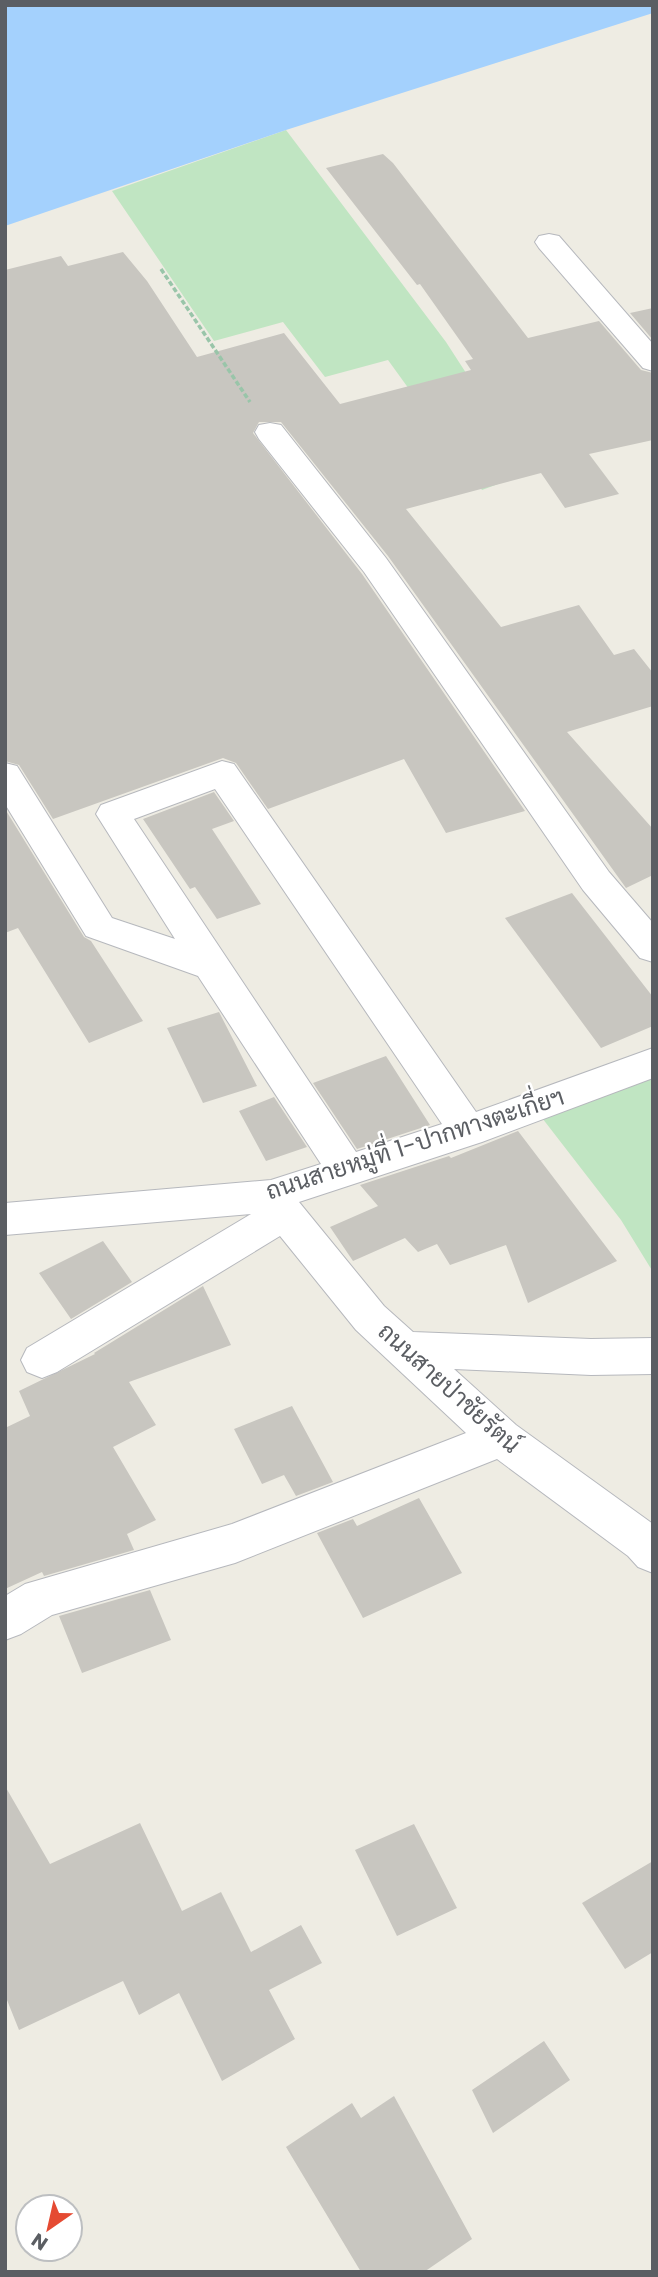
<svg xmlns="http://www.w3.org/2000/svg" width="658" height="2277" font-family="Poppins,Sarabun,sans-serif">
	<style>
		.green { fill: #c0e5c2 }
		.water { fill: #a4d1fd }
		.building { fill: #c8c6c0 }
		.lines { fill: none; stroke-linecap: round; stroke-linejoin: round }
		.minor-casing { stroke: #b6b8bd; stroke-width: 2 }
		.path { stroke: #99c5a9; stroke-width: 3.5; stroke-dasharray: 5 2.5; stroke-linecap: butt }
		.minor { fill: #fff; fill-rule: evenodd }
		.labels { text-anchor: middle; stroke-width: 5; stroke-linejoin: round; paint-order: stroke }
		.street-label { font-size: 24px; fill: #5b5e63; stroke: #fff }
	</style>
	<rect width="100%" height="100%" fill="#eeece3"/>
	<path class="green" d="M 286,130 L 446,342 L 530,472 L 482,490 L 388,360 L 325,377 L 283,322 L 214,341 L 112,191 Z
		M 653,1074 L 653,1272 L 621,1220 L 539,1114 Z"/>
	<path class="water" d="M 5,5 L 653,5 L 653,13 L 286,130 L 5,226 Z"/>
	<path class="building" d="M 383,154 L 393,163 L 528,338 L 599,321 L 641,370 L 653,373 L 653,440 L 589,454 L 619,494 L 565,508 L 541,473 L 406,509 L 501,627 L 579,605 L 614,655 L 634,649 L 653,673 L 653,706 L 567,732 L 653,829 L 653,875 L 626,888 L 388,556 L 281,422 L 259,422 L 253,433 L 362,574 L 525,811 L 446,833 L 404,759 L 268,809 L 236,763 L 223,758 L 53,819 L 19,765 L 5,761 L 5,270 L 61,256 L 68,266 L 123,252 L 147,281 L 197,357 L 284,333 L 340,404 L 471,370 L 465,361 L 473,359 L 420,284 L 417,285 L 326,168 Z
		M 653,308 L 653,340 L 630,313 Z
		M 214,792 L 234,821 L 212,829 L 261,904 L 217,919 L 195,887 L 190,889 L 143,819 Z
		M 5,809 L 84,937 L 91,941 L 143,1021 L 89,1043 L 18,928 L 5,933 Z
		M 572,893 L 653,997 L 653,1026 L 601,1048 L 505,918 Z
		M 219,1012 L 257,1086 L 203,1103 L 167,1028 Z
		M 386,1056 L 430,1125 L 357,1149 L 313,1083 Z
		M 274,1097 L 307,1147 L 266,1161 L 239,1111 Z
		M 518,1131 L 617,1261 L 528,1303 L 506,1245 L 450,1265 L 437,1244 L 418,1252 L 405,1238 L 353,1261 L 330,1227 L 378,1206 L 360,1185 L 449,1156 L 451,1158 Z
		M 103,1241 L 132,1282 L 71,1319 L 39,1273 Z
		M 203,1286 L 231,1345 L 129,1382 L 156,1425 L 113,1447 L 156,1520 L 127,1534 L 134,1550 L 44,1576 L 42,1572 L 5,1589 L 5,1428 L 30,1416 L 19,1391 L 95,1354 L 94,1353 Z
		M 292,1406 L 333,1482 L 296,1496 L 284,1475 L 262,1484 L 234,1429 Z
		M 419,1498 L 462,1573 L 363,1618 L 317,1533 L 353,1519 L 357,1526 Z
		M 150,1590 L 171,1640 L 82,1673 L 59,1616 Z
		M 5,1786 L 50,1864 L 140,1823 L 182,1911 L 221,1892 L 251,1952 L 301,1925 L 322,1963 L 269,1990 L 295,2039 L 222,2081 L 179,1993 L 139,2015 L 123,1981 L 19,2030 L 5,1995 Z
		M 414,1824 L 457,1908 L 397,1936 L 355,1850 Z
		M 653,1861 L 653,1952 L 625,1969 L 582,1903 Z
		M 544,2041 L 570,2080 L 493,2133 L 472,2090 Z
		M 394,2096 L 472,2239 L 424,2272 L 361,2272 L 286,2147 L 352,2103 L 361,2118 Z"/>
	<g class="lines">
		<g class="minor-casing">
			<path id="minor" d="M 549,234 L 559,236 L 653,344 L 653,371 L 643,368 L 539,248 L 535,242 L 539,236 Z
				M 270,423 L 281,425 L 386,558 L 609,872 L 653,923 L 653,962 L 640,958 L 583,890 L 364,572 L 259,439 L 255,432 L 259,425 Z
				M 222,761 L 234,764 L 476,1112 L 653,1048 L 653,1078 L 482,1142 L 299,1202 L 384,1306 L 413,1332 L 591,1339 L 653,1338 L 653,1374 L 591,1375 L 454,1369 L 516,1425 L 653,1524 L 653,1573 L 638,1567 L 628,1556 L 497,1459 L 235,1563 L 52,1615 L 21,1634 L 5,1640 L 5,1596 L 25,1584 L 232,1524 L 466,1433 L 356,1330 L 280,1236 L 57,1372 L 42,1378 L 27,1372 L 21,1360 L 27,1348 L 251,1214 L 5,1235 L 5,1203 L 271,1180 L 321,1164 L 198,976 L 86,936 L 5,804 L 5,763 L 17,766 L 112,918 L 175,939 L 96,814 L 101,805 ZM 215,789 L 442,1124 L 356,1152 L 134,819 Z"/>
		</g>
		<path class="path" d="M 161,269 L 250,402"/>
		<use href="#minor" class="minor"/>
	</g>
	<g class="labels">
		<g class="street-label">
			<text transform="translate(415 1144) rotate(-18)" y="8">ถนนสายหมู่ที่ 1-ปากทางตะเกี่ยฯ</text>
			<text transform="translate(449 1388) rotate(42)" y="8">ถนนสายป่าชัยรัตน์</text>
		</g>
	</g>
	<rect width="658" height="2277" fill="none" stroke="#5b5e63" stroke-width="14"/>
	<g transform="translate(49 2228) rotate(214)"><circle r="33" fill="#ffffff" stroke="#bdbfc1" stroke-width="2"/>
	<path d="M0-5L12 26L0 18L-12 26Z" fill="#e54a32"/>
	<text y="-10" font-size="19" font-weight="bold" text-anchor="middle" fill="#5b5e63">N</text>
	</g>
</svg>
